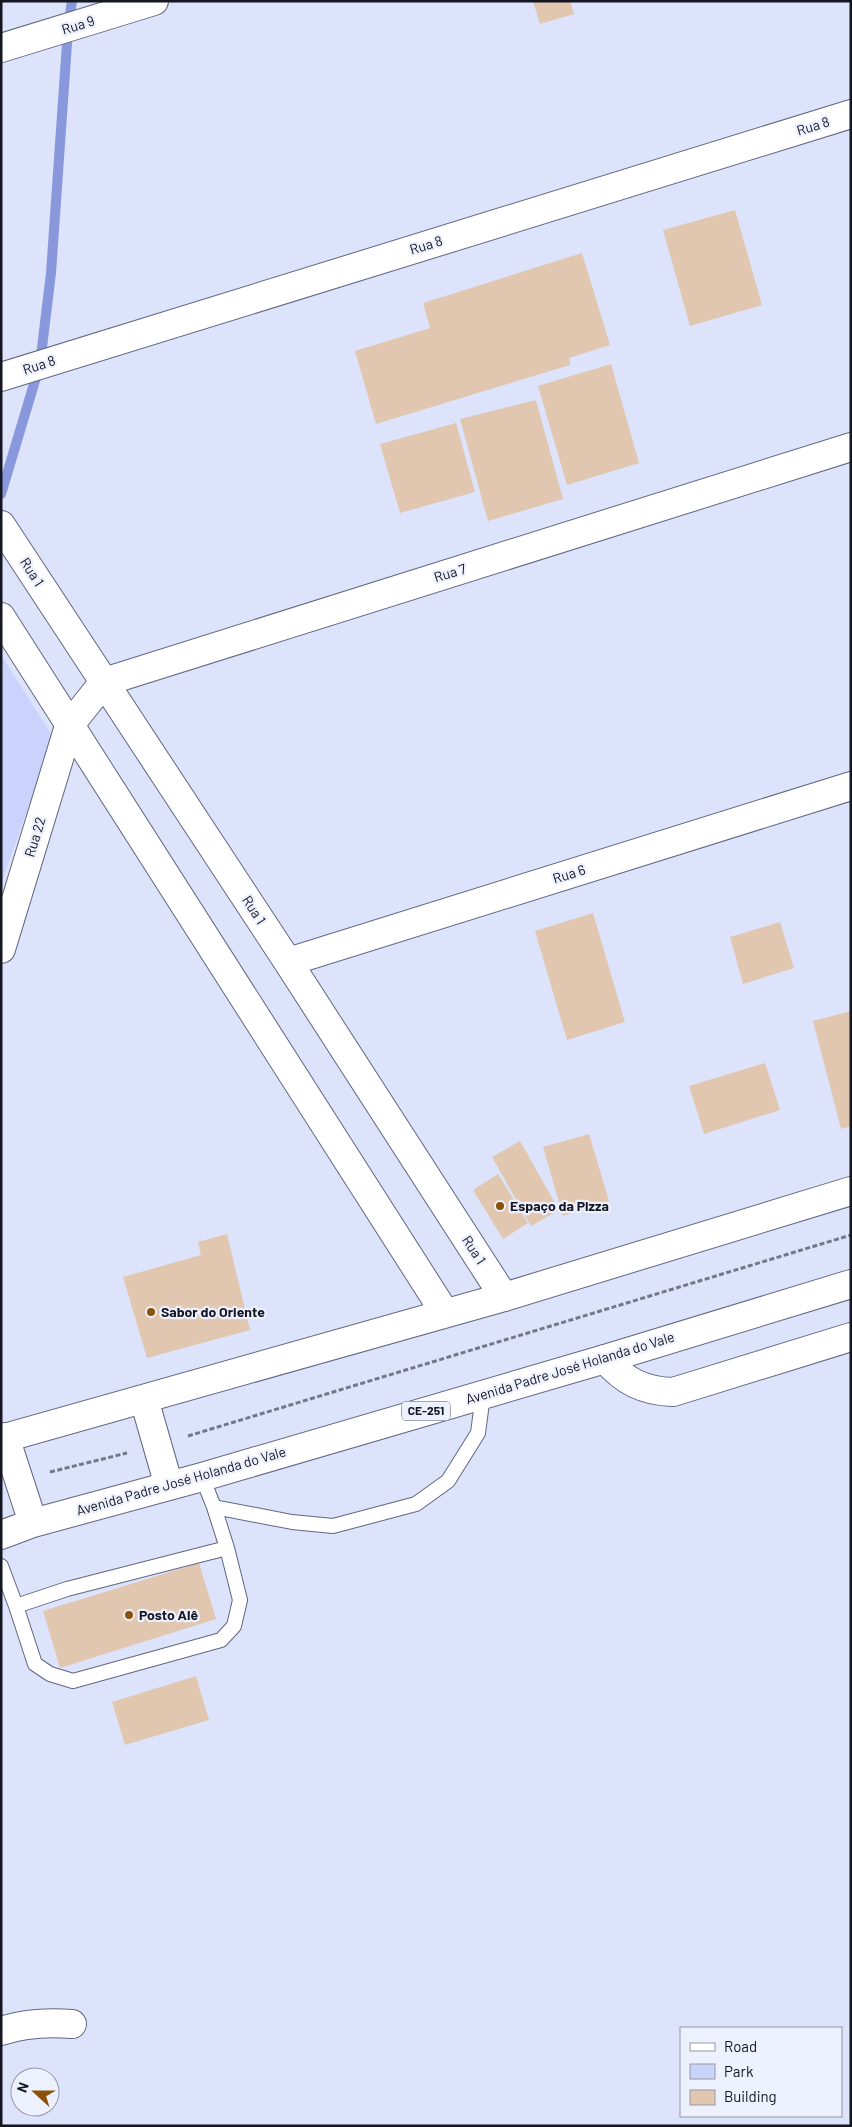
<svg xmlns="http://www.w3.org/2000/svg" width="852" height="2127" font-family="Barlow,sans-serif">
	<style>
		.green { fill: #cad3fb }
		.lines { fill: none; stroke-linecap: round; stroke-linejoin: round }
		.stream { stroke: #8998dc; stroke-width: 10 }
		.building { fill: #e2c7b0 }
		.lane-casing { stroke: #616782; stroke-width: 16 }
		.street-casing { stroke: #616782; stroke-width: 30 }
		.primary-casing { stroke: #616782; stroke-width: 30 }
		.path { stroke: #737889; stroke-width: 3; stroke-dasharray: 5 2.5; stroke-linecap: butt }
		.lane { stroke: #fff; stroke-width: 14 }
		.street { stroke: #fff; stroke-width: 28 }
		.primary { stroke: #fff; stroke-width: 28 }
		.poi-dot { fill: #8b520a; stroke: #edf0fd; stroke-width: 2 }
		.labels { text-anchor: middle; stroke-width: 4.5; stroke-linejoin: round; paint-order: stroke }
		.shield { fill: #edf0fd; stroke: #555763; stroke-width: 1 }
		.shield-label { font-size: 12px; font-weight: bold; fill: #141621 }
		.street-label { font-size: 14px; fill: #141621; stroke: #edf0fd }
		.poi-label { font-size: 14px; font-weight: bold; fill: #141621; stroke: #edf0fd; text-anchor: start }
	</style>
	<rect width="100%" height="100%" fill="#dce3fb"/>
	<path class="green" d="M 1,655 L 53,737 L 1,884 Z"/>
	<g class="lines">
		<path class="stream" d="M 1,494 L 40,364 L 51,273 L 68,29 L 72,1"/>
	</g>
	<path class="building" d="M 533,1 L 570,1 L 574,14 L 540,24 Z
		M 735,210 L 762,305 L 690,326 L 663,230 Z
		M 582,253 L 610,345 L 569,358 L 570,365 L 376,424 L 355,351 L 430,328 L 423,303 Z
		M 611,364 L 639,463 L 567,485 L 538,386 Z
		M 536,400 L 563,499 L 488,521 L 460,419 Z
		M 456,423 L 475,492 L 400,513 L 380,444 Z
		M 593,913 L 625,1022 L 567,1040 L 535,931 Z
		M 780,922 L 794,968 L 743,984 L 730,937 Z
		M 851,1011 L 851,1126 L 841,1129 L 813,1021 Z
		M 765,1063 L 780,1110 L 704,1134 L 689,1086 Z
		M 589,1134 L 609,1201 L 563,1216 L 543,1147 Z
		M 520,1141 L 559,1210 L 531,1226 L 492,1157 Z
		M 498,1174 L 528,1223 L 503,1239 L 473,1190 Z
		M 227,1234 L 250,1330 L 147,1358 L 123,1277 L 201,1255 L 198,1242 Z
		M 199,1563 L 216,1619 L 60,1668 L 43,1611 Z
		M 196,1676 L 209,1720 L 125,1745 L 112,1702 Z"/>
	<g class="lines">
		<g class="lane-casing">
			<path id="lane" d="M 214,1507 L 292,1522 L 333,1526 L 416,1504 L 448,1481 L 478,1433 L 483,1395
				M 1,1566 L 16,1606 L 67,1589 L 227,1548 L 214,1507 L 202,1477
				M 16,1606 L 35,1664 L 50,1674 L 73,1681 L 221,1640 L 234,1626 L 240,1600 L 227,1548"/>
		</g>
		<g class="street-casing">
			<path id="street" d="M 1,48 L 154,1
				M 1,377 L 851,114
				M 1,525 L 288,962 L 504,1297
				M 1,617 L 445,1313
				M 1,949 L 69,726 L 104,682 L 851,447
				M 288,962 L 851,786
				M 605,1359 C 624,1381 643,1391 673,1392 L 851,1337
				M 1,2031 C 25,2023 47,2022 72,2024"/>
		</g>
		<g class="primary-casing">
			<path id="primary" d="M 144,1399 L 169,1486
				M 5,1437 L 33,1523
				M 1,1439 L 504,1297 L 851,1191
				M 1,1535 L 33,1523 L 202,1477 L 605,1359 L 851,1284"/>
		</g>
		<path class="path" d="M 188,1436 L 851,1235
			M 50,1472 L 127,1453"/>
		<use href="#lane" class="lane"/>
		<use href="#street" class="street"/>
		<use href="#primary" class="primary"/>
	</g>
	<g class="poi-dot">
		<circle cx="500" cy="1206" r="5"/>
		<circle cx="151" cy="1312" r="5"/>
		<circle cx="129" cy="1615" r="5"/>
	</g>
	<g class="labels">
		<rect class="shield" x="402" y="1401.5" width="48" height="19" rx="4"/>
		<g class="shield-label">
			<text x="426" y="1415">CE-251</text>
		</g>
		<g class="street-label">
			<text transform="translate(78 25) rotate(-17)" y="5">Rua 9</text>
			<text transform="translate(813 126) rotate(-17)" y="5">Rua 8</text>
			<text transform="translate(426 245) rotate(-17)" y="5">Rua 8</text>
			<text transform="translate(39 365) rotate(-18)" y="5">Rua 8</text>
			<text transform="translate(32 572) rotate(57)" y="5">Rua 1</text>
			<text transform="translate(450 573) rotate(-17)" y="5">Rua 7</text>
			<text transform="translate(35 837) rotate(-73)" y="5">Rua 22</text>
			<text transform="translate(569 874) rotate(-17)" y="5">Rua 6</text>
			<text transform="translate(254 910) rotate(57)" y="5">Rua 1</text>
			<text transform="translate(474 1250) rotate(57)" y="5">Rua 1</text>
			<text transform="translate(570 1368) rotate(-17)" y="5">Avenida Padre José Holanda do Vale</text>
			<text transform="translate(181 1481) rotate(-16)" y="5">Avenida Padre José Holanda do Vale</text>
		</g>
		<g class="poi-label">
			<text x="510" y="1211">Espaço da Pizza</text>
			<text x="161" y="1317">Sabor do Oriente</text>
			<text x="139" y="1620">Posto Alê</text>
		</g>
	</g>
	<rect width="852" height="2127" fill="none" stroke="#141621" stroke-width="5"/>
	<rect x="680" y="2027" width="162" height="90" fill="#edf0fd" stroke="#9699a5"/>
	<rect x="690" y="2043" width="25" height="8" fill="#ffffff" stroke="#9699a5"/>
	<text x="724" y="2052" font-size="15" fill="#141621">Road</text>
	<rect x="690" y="2064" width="25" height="15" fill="#cad3fb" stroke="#9699a5"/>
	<text x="724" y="2077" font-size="15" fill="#141621">Park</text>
	<rect x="690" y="2090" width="25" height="15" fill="#e2c7b0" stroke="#9699a5"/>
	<text x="724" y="2102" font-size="15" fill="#141621">Building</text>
	<g transform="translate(35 2092) rotate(291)"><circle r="24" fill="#edf0fd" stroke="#9699a5"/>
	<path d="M0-4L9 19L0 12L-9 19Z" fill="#8b520a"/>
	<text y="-8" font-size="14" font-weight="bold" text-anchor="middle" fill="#141621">N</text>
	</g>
</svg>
